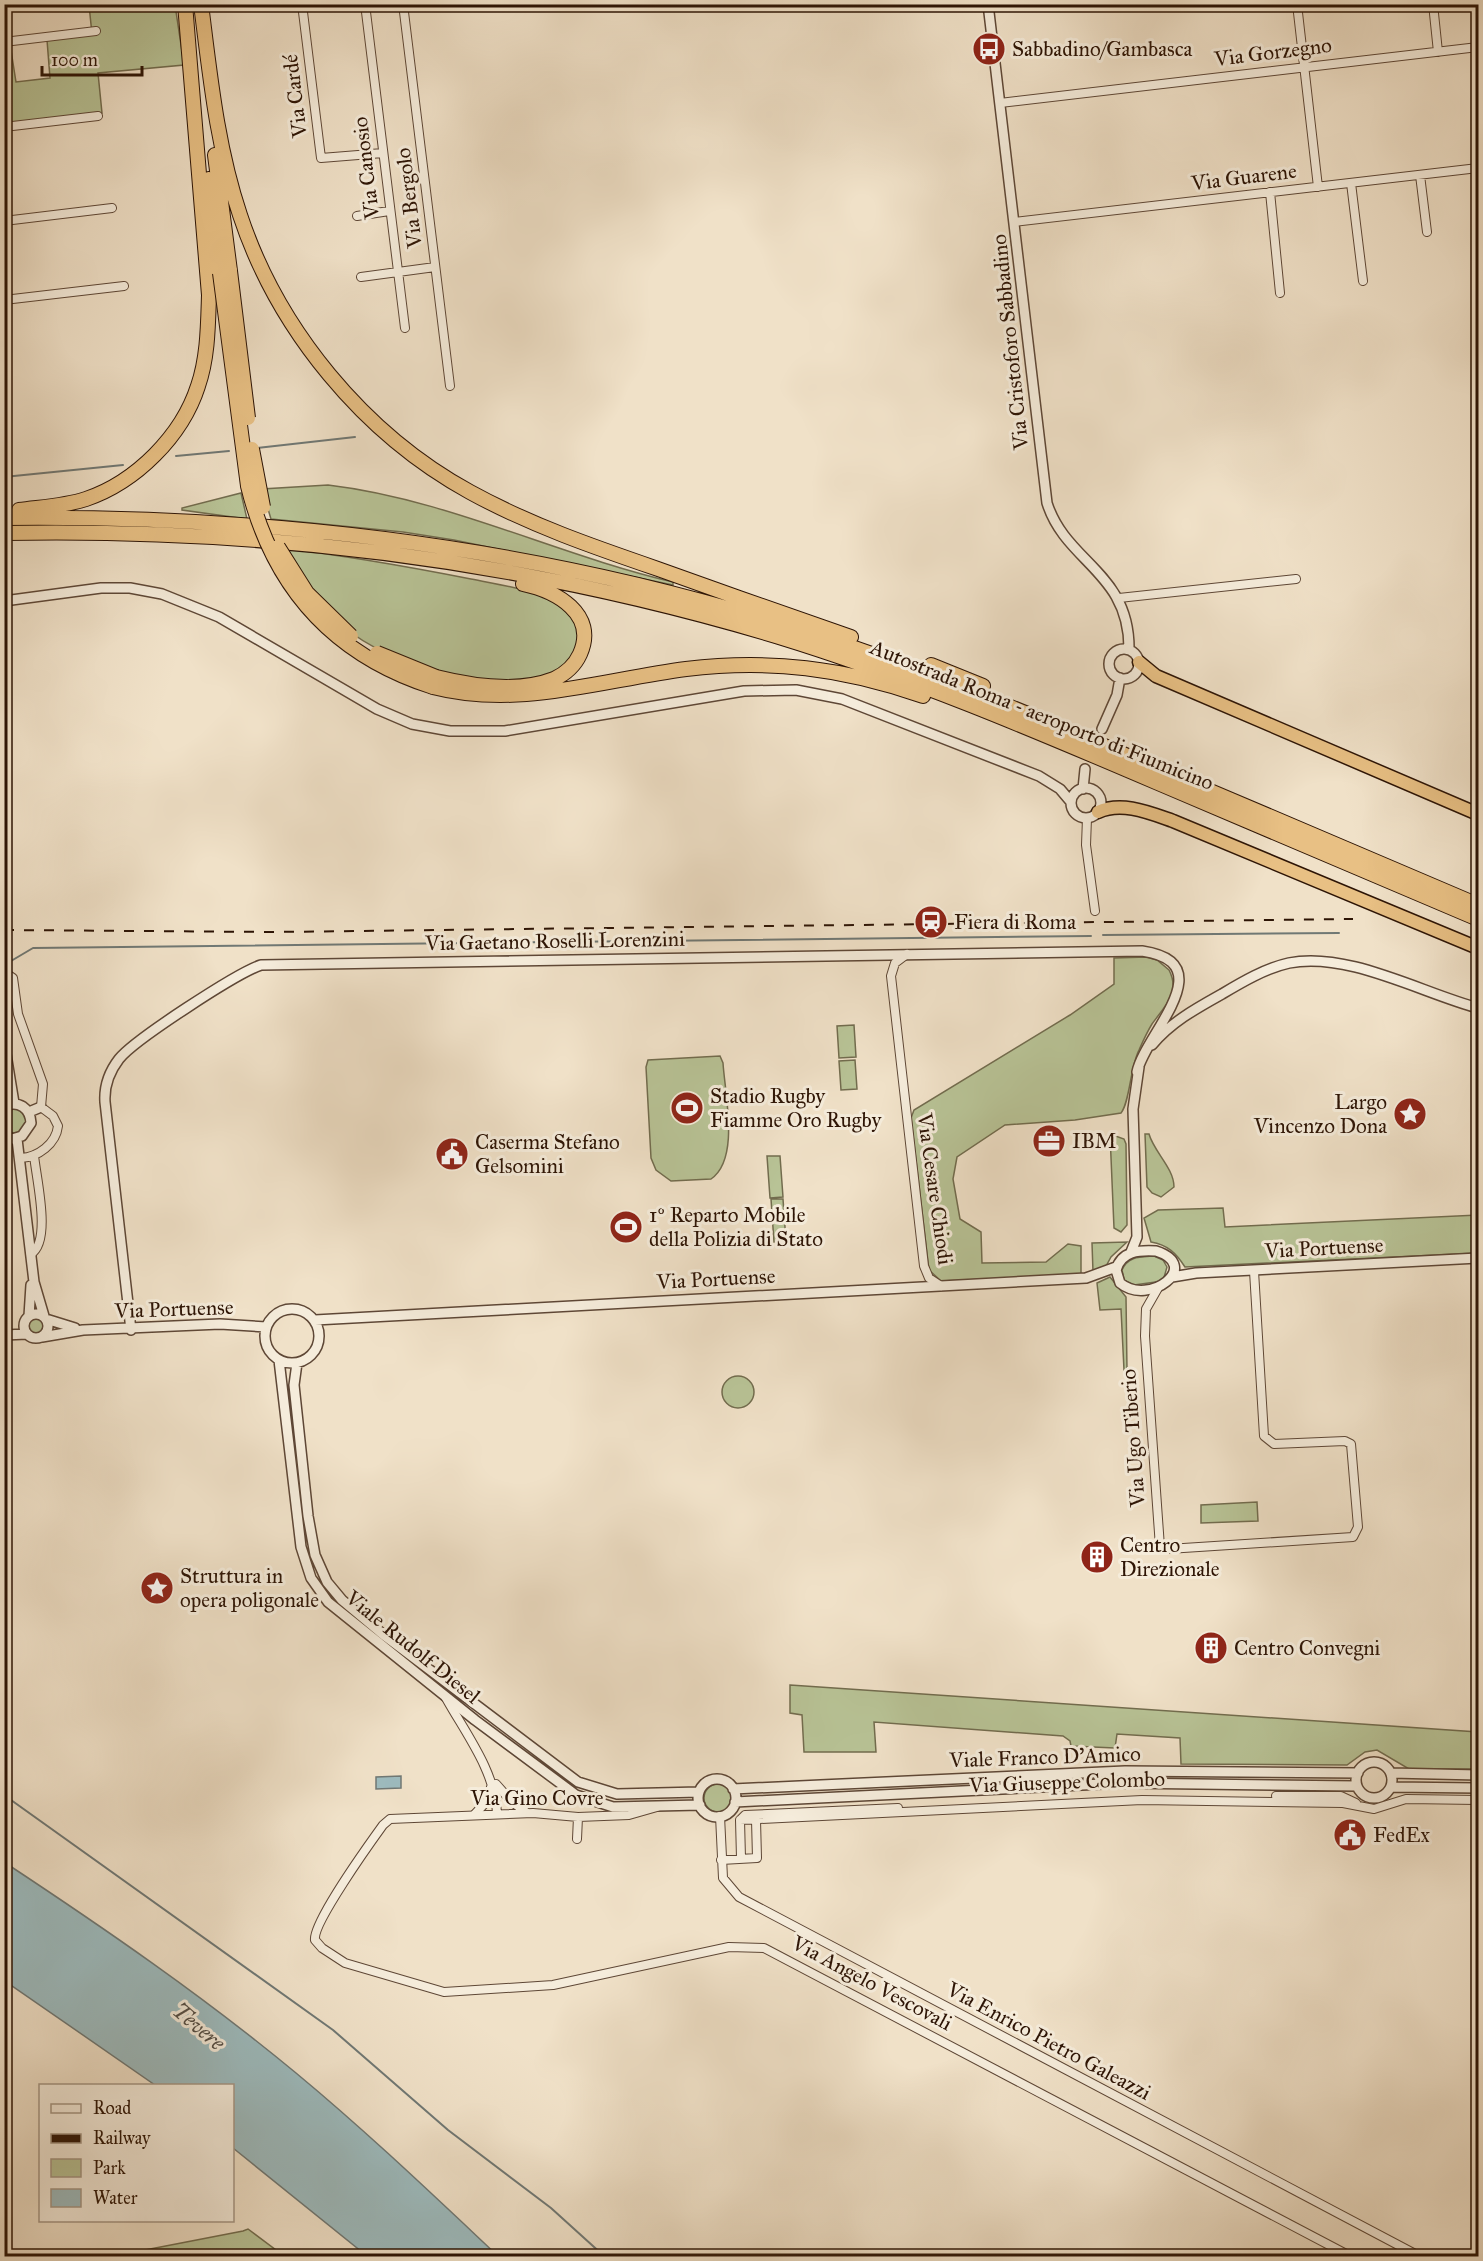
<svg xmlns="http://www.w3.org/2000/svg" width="1483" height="2261" font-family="'IM FELL Great Primer',serif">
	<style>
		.green { fill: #b8c396; stroke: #726c4e; stroke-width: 1.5 }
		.water { fill: #9dbbbe; stroke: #707874; stroke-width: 1.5 }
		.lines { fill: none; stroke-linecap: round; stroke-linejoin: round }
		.stream { stroke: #707874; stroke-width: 2 }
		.minor-casing { stroke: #5e4736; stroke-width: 10 }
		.tertiary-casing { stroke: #5e4736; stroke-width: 12 }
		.trunk-casing { stroke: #2d1405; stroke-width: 15 }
		.motorway-casing { stroke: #2d1405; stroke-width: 16 }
		.minor { stroke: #f5ecdb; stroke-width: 8 }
		.tertiary { stroke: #f5ecdb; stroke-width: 9 }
		.trunk { stroke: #e8c084; stroke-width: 12 }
		.motorway { stroke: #e8c084; stroke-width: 14 }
		.rail { stroke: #2d1405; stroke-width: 2; stroke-dasharray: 10 10; stroke-linecap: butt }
		.motorway-bridge-casing { stroke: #2d1405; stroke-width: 16; stroke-linecap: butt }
		.motorway-bridge { stroke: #e8c084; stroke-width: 14 }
		.labels { text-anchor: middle; stroke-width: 6; stroke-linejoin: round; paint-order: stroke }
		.poi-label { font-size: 21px; fill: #2d1405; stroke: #f5ecdb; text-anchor: start }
		.street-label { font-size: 21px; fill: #2d1405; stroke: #f5ecdb }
		.water-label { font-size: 22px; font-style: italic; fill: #544e46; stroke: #f5ecdb }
	</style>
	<rect width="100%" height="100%" fill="#f0e1c8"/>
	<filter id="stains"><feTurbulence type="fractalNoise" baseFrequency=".00333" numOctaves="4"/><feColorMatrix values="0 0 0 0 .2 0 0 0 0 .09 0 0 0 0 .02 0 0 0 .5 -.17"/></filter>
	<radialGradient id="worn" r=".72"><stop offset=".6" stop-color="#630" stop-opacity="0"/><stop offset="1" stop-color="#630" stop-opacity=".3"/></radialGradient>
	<path class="green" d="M 89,5 L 175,5 L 184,65 L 98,73 L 102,113 L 5,124 L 4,45 L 10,44 L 16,82 L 50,78 L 47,40 L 92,34 Z
		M 328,485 C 447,499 557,555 673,582 L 673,585 L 454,540 L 403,532 L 271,519 L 262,489 Z
		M 241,493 L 247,519 L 182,510 L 182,508 Z
		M 287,549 C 349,556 410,567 471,579 C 500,585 532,589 558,603 C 587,618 583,658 556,672 C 501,700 387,665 343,626 C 319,605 304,576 287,549 Z
		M 1147,957 L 1157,960 L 1169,970 C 1181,993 1164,1007 1152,1024 C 1147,1032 1143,1041 1139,1050 C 1130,1067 1130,1102 1121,1113 L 1075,1120 L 1005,1125 L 957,1157 L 953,1179 L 960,1219 L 981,1232 L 982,1263 L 1046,1262 L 1068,1244 L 1081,1246 L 1081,1275 L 941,1281 L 929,1270 L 911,1118 L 914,1110 L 1070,1015 L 1114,984 L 1114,958 Z
		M 854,1025 L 856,1057 L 839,1058 L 837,1026 Z
		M 720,1056 L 723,1063 C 725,1095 740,1159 711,1179 L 671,1181 L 656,1170 L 651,1158 L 646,1067 L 648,1060 Z
		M 855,1060 L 857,1089 L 841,1090 L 839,1061 Z
		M3 1121a12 12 0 1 1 24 0a12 12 0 1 1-24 0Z
		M 1110,1134 L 1124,1139 L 1126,1144 L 1127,1225 L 1121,1232 L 1114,1228 Z
		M 1145,1134 L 1149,1134 C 1154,1152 1174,1168 1174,1187 L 1161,1197 L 1152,1193 L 1147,1187 Z
		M 767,1156 L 780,1156 L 783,1197 L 770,1198 Z
		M 771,1199 L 783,1199 L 786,1241 L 774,1242 Z
		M 1223,1208 L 1225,1227 L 1478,1215 L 1478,1253 L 1185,1267 C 1176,1253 1168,1245 1151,1242 L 1144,1218 L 1158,1210 Z
		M 1127,1242 L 1111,1257 L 1105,1268 L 1093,1272 L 1092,1243 Z
		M 1154,1256 L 1163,1260 L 1167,1267 L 1163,1281 L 1134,1285 L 1124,1280 L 1122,1270 C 1128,1256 1140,1257 1154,1256 Z
		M 1110,1277 L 1126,1297 L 1127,1370 L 1124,1370 L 1121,1309 L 1100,1310 L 1097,1283 Z
		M27 1326a9 9 0 1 1 18 0a9 9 0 1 1-18 0Z
		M722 1392a16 16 0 1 1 32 0a16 16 0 1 1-32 0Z
		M 1257,1502 L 1258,1521 L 1201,1523 L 1201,1505 Z
		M 790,1685 L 1478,1732 L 1478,1769 L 1409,1769 L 1377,1750 L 1365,1752 L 1347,1765 L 1181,1764 L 1180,1738 L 1117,1734 L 1115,1748 L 1071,1746 L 1070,1741 L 1063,1736 L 874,1722 L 876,1752 L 804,1752 L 802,1715 L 790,1713 Z
		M704 1798a14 14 0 1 1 28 0a14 14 0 1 1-28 0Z
		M 248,2229 L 284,2256 L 114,2256 L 243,2231 Z"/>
	<path class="water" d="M 401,1776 L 401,1788 L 376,1789 L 376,1777 Z
		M 4,1862 C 104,1928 203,1996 296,2073 C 366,2131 432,2194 498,2256 L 367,2256 L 233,2148 L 232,2086 L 155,2085 L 5,1981 Z"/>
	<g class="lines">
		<path class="stream" d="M 257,448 L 355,437
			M 176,456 L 229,451
			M 4,477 L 123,465
			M 1103,935 L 1339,933
			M 4,961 L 11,961 L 33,948 L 1091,936
			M 4,1795 L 333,2030 L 448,2130 L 551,2208 L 604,2256"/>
		<g class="minor-casing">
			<path id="minor" d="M 302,4 L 321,158 L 383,153
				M 365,4 L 405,328
				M 403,4 L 450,386
				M 1297,4 L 1318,187
				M 1433,4 L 1438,52
				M 4,42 L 96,31
				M 1000,103 L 1478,47
				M 4,127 L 98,116
				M 1420,175 L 1427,232
				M 1351,183 L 1363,281
				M 1270,192 L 1280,293
				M 357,216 L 389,211
				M 4,221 L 112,208
				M 1014,222 L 1478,168
				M 361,277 L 435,267
				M 4,300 L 124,286
				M 1119,598 L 1296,579
				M 1087,818 L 1086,845 L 1095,911
				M 907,954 L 895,963 L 891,976 L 924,1266 L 929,1278 L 941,1286
				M 4,972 L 13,978 L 18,1014 L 43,1084 L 41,1107 L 53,1116 L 58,1126 C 56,1144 38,1157 21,1158
				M 31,1254 C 52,1241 36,1178 34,1155
				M 1158,1288 L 1146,1309 L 1145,1336 L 1160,1547 L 1168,1549 L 1353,1537 L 1358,1527 L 1351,1444 L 1345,1441 L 1274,1444 L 1264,1436 L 1254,1271
				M 446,1698 C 466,1734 495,1771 497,1813
				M 496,1784 L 512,1802 L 526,1812
				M 1276,1796 L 1341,1796 L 1356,1803
				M 657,1807 L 629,1815 L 578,1817 L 533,1813 L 390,1819 L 383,1825 C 370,1843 312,1924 315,1940 L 322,1948 L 345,1963 L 444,1992 L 553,1985 L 729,1947 L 764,1948 L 1350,2256
				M 474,1815 L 487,1801 L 491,1787
				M 720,1816 L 723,1878 L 739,1897 L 1419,2256
				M 740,1820 L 1142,1800 L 1343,1803 L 1374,1809 L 1406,1799 L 1478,1800
				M 577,1839 L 578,1817
				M 741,1858 L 740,1820 L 745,1815 L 898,1808
				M 721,1860 L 757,1858 L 756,1820"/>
		</g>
		<g class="tertiary-casing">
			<path id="tertiary" d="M 988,4 L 1047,503 C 1066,563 1130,572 1129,650
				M 4,601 L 101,588 L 130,588 L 162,594 L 219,617 L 377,709 L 412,724 L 450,731 L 505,731 L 744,691 L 796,690 L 842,699 L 1039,776 L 1060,789 L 1071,802
				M1109 664a15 15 0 1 1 30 0a15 15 0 1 1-30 0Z
				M 1102,729 L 1117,695 L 1120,678
				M1071 803a15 15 0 1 1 30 0a15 15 0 1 1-30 0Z
				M 1083,789 L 1085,769
				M 4,1042 L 14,1103
				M 1152,1045 C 1171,1022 1197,1008 1222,994 C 1242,982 1266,968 1289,963 C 1347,951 1422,993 1478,1008
				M 4,1106 C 19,1100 30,1108 31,1123 L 22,1136 L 12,1139 L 4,1136
				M 29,1112 L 41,1107
				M 17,1139 L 34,1282 L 44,1316
				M 1156,1251 C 1203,1266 1149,1307 1120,1283 L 1116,1270 C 1121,1251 1139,1250 1156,1251 Z
				M 1131,1252 L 1137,1237 L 1133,1109 L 1139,1067
				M 1172,1277 L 1196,1273 L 1478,1258
				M265 1336a27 27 0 1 1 54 0a27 27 0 1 1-54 0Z
				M24 1326a12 12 0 1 1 24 0a12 12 0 1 1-24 0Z
				M 29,1316 L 31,1285
				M 46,1319 L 75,1328
				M 315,1320 L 1086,1278 L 1116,1267
				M 131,1330 L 105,1102 C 104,1086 109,1072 119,1059 C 134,1040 237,973 261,965 L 1142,951 C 1224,963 1145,1034 1137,1072
				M 4,1335 L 27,1334
				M 42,1337 L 83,1330 L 220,1324 L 266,1327
				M 279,1360 L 301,1547 L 311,1578 L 328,1602 L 475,1720 L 576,1795 L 613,1807 L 700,1805
				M 297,1363 L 294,1385 L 308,1516 L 315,1555 L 327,1582 L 342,1600 L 385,1636 L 578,1782 L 617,1794 L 699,1792
				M1356 1780a18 18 0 1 1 36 0a18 18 0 1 1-36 0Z
				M 1391,1773 L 1478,1775
				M698 1798a19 19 0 1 1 38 0a19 19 0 1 1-38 0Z
				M 1391,1787 L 1478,1788
				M 733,1789 L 1125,1771 L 1358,1773
				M 735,1802 L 1123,1783 L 1357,1786"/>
		</g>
		<g class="trunk-casing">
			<path id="trunk" d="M 1139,662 L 1156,676 L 1478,814
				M 1098,812 C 1122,801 1150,813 1173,821 L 1478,948"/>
		</g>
		<g class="motorway-casing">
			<path id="motorway" d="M 201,4 C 210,75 217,147 240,215 C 278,330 364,434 470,492 C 530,525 594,547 658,569 C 722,592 787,615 851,637
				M 215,155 L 230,271
				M 209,179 L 220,273
				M 19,510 C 41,507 65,506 86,499 C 136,482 182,436 198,386 C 208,357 208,325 209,295 L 185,4
				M 4,518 C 269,515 537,547 790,627 C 916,666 1037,717 1158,769 C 1265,814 1372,860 1478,905
				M 4,533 C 265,528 526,561 776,636 C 907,676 1032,729 1158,783 C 1265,828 1372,873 1478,919
				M 931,665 L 983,686
				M 436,677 C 472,686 518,693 554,679 C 565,674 575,665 580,654 C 598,614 556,591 523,584
				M 433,687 C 518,709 601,680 686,669 C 769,659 844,668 923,696"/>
		</g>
		<use href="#minor" class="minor"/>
		<use href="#tertiary" class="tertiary"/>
		<use href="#trunk" class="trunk"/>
		<use href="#motorway" class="motorway"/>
		<path class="rail" d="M 4,930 L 273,932 L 1353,919"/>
		<g class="motorway-bridge-casing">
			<path id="motorway-bridge" d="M 230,271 L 248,418
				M 220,273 L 248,486 C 273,588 333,655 433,687
				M 252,449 L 263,507
				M 278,547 L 307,593 L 351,636
				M 377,653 L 436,677"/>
		</g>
		<use href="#motorway-bridge" class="motorway-bridge"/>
	</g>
	<defs>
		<g id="bus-disc" transform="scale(1.725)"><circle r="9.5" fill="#8f2418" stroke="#f5ecdb"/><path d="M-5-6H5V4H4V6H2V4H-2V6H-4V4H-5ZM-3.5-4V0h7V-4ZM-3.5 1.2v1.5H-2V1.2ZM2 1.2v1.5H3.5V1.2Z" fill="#fff"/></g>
		<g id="station-disc" transform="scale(1.725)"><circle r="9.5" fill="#8f2418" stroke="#f5ecdb"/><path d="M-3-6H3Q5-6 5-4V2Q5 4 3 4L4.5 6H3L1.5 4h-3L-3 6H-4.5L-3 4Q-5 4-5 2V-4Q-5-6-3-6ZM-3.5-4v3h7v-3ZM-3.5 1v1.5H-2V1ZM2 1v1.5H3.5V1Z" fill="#fff"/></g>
		<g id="stadium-disc" transform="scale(1.725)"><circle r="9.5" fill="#8f2418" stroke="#f5ecdb"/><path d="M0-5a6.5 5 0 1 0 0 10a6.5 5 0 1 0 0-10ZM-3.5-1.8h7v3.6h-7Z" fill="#fff"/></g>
		<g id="sight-disc" transform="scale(1.725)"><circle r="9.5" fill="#8f2418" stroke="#f5ecdb"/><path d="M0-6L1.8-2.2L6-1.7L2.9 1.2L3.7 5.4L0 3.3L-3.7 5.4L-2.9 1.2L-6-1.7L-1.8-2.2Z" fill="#fff"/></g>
		<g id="office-disc" transform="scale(1.725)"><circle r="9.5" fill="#8f2418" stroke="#f5ecdb"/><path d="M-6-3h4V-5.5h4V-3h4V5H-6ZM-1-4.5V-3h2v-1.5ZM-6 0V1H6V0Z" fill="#fff"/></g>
		<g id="civic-disc" transform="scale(1.725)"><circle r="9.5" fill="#8f2418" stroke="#f5ecdb"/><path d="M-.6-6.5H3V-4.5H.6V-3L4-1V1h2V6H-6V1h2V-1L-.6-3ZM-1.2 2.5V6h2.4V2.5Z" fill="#fff"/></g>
		<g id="building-disc" transform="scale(1.725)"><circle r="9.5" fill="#8f2418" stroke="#f5ecdb"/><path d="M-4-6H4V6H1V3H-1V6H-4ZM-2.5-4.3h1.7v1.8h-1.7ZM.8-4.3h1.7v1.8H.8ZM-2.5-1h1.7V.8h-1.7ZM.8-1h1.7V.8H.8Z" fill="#fff"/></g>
	</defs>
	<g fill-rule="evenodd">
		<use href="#bus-disc" x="989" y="49"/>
		<use href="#station-disc" x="931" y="922"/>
		<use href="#stadium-disc" x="687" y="1108"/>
		<use href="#sight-disc" x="1410" y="1114"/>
		<use href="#office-disc" x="1049" y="1141"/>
		<use href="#civic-disc" x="452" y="1154"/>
		<use href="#stadium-disc" x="626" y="1227"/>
		<use href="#building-disc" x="1097" y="1557"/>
		<use href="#sight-disc" x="157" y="1588"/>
		<use href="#building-disc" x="1211" y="1648"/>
		<use href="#civic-disc" x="1350" y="1835"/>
	</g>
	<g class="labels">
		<g class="poi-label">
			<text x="1012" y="56">Sabbadino/Gambasca</text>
			<text x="954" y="929">Fiera di Roma</text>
			<text x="710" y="1103">Stadio Rugby<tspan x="710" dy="24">Fiamme Oro Rugby</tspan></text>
			<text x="1387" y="1109" text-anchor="end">Largo<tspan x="1387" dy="24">Vincenzo Dona</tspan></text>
			<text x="1072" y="1148">IBM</text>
			<text x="475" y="1149">Caserma Stefano<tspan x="475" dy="24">Gelsomini</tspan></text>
			<text x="649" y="1222">1º Reparto Mobile<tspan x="649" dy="24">della Polizia di Stato</tspan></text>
			<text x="1120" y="1552">Centro<tspan x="1120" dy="24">Direzionale</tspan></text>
			<text x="180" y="1583">Struttura in<tspan x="180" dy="24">opera poligonale</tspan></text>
			<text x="1234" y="1655">Centro Convegni</text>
			<text x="1373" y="1842">FedEx</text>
		</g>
		<g class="street-label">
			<text transform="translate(1273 52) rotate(-7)" y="7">Via Gorzegno</text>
			<text transform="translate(295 96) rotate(-97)" y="7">Via Cardé</text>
			<text transform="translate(366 168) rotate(-97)" y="7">Via Canosio</text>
			<text transform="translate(1244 177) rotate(-7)" y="7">Via Guarene</text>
			<text transform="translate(409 198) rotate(-97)" y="7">Via Bergolo</text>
			<text transform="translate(1010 342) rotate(-96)" y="7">Via Cristoforo Sabbadino</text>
			<text transform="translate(1042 715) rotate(22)" y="7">Autostrada Roma - aeroporto di Fiumicino</text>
			<text transform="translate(555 941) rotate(-1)" y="7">Via Gaetano Roselli Lorenzini</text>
			<text transform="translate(935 1189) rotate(82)" y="7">Via Cesare Chiodi</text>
			<text transform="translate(1324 1248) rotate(-3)" y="7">Via Portuense</text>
			<text transform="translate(716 1279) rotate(-3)" y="7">Via Portuense</text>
			<text transform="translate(174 1309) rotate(-2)" y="7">Via Portuense</text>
			<text transform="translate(1133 1438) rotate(-94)" y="7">Via Ugo Tiberio</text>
			<text transform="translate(413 1647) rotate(39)" y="7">Viale Rudolf Diesel</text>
			<text transform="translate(1045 1757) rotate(-2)" y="7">Viale Franco D'Amico</text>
			<text transform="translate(1067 1782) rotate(-2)" y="7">Via Giuseppe Colombo</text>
			<text x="537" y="1805">Via Gino Covre</text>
			<text transform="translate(872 1983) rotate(28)" y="7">Via Angelo Vescovali</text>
			<text transform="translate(1049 2041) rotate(28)" y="7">Via Enrico Pietro Galeazzi</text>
		</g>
		<g class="water-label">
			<text transform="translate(199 2026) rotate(40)" y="8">Tevere</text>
		</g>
	</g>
	<rect width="1483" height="2261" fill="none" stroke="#f0e1c8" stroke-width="24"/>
	<rect x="6" y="6" width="1471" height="2249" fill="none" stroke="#2d1405" stroke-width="3"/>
	<rect x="12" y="12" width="1459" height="2237" fill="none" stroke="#2d1405" stroke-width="1.5"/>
	<rect x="39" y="2084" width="195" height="138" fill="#f5ecdb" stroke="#a59685" stroke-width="1.5"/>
	<rect x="51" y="2104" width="30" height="9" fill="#f5ecdb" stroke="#a59685" stroke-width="1.5"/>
	<text x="93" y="2114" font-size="18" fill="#2d1405">Road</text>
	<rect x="51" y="2134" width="30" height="9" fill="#2d1405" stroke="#a59685" stroke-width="1.5"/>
	<text x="93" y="2144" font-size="18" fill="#2d1405">Railway</text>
	<rect x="51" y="2159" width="30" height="18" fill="#b8c396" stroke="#a59685" stroke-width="1.5"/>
	<text x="93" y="2174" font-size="18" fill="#2d1405">Park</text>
	<rect x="51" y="2189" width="30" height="18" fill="#9dbbbe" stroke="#a59685" stroke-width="1.5"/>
	<text x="93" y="2204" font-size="18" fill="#2d1405">Water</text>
	<path d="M42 66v9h100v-9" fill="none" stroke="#2d1405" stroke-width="3"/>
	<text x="51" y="66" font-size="18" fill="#2d1405" stroke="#f5ecdb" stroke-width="4.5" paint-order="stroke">100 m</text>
	<rect width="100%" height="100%" filter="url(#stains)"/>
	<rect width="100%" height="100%" fill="url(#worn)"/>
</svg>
